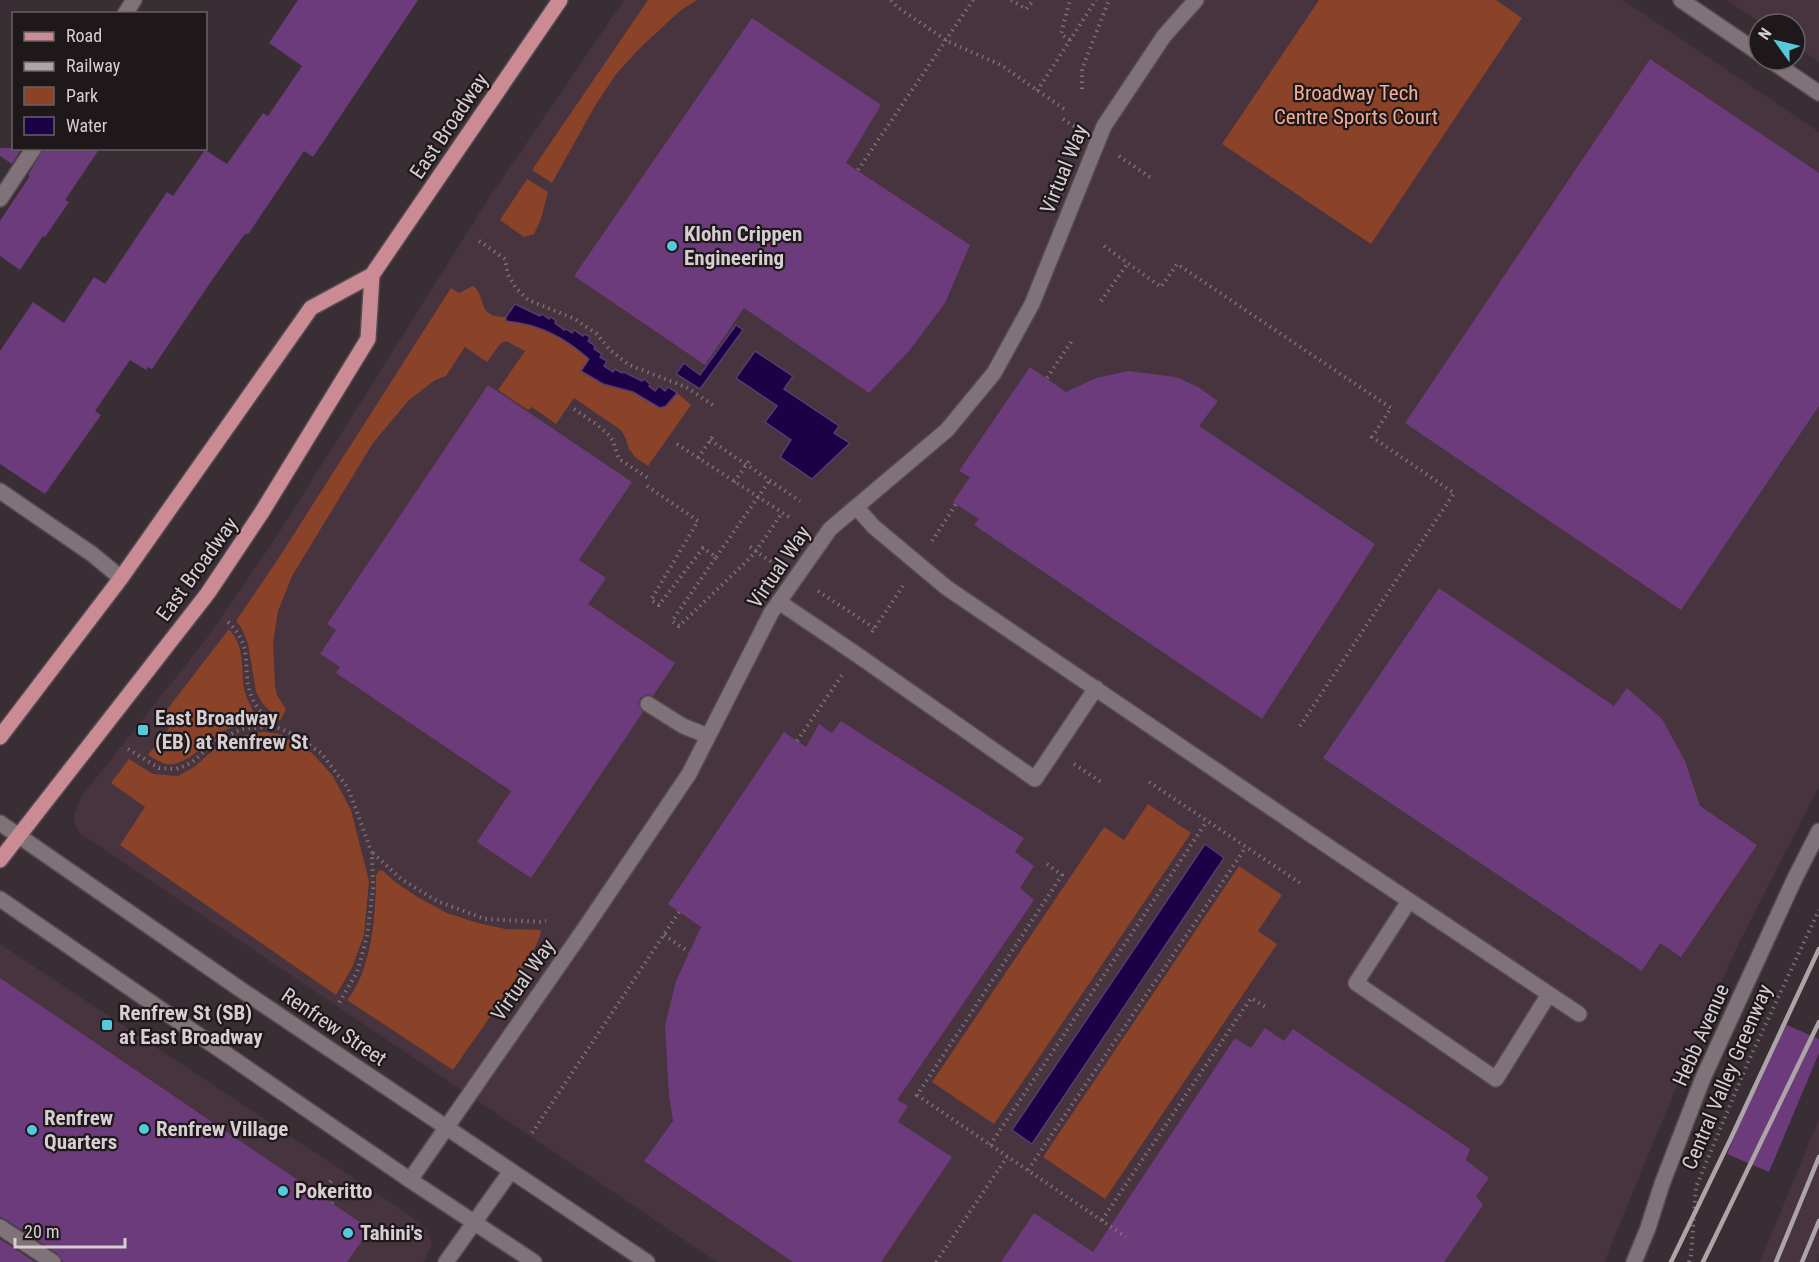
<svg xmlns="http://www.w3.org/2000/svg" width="1819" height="1262" font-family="'Roboto Condensed',sans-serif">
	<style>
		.built { fill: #47343e }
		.green { fill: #8a4229 }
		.water { fill: #1c0147; stroke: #543e71; stroke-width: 1.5 }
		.building { fill: #6c3b7b }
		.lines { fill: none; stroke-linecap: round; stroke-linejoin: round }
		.service-casing { stroke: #544a4f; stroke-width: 18 }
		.minor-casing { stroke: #544a4f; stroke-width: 18 }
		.tertiary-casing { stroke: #544a4f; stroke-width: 18 }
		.primary-casing { stroke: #544a4f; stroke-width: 18 }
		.path { stroke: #7a7075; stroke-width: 4; stroke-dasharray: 1.5 4.5; stroke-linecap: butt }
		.service { stroke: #807279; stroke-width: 15 }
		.minor { stroke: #807279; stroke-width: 15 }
		.tertiary { stroke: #807279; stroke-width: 15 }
		.primary { stroke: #ca8b95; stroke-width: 15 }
		.rail { stroke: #ada4a8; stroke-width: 4.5 }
		.poi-dot { fill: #54cadc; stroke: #1e181b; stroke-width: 2 }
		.labels { text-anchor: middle; stroke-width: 4.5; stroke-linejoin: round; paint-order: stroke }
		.park-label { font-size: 21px; fill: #f1ad96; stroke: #1e181b }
		.street-label { font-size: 21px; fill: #d7ced2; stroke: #1e181b }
		.poi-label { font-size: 21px; font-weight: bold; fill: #d7ced2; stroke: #1e181b; text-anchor: start }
	</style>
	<rect width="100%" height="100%" fill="#3a2e35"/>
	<path class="built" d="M 624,0 L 1623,0 L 1819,132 L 1819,786 L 1737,947 L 1705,1018 L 1604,1262 L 717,1262 L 80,833 L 75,825 L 74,815 L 81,797 L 205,641 L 277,536 L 487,201 Z
		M 1727,0 L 1819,0 L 1819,62 L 1795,46 L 1795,24 L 1762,24 Z
		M 0,944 L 408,1214 L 427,1231 L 431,1240 L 431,1248 L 423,1262 L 76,1262 L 0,1213 Z
		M 1819,1119 L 1819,1254 L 1816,1262 L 1760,1262 Z"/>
	<path class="green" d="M 648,0 L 697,0 L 680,11 L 640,48 L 617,73 L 596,104 L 552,183 L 532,170 Z
		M 1319,0 L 1496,0 L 1522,18 L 1371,244 L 1222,144 Z
		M 527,179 L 548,192 L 541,219 L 534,234 L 524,237 L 500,220 Z
		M 473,286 C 488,298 475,317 506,317 L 506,321 L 533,325 L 554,333 L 578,349 L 618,388 L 633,392 L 660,408 L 666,406 L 677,393 L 691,405 L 648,466 L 635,457 L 629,449 L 626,439 L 621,430 L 574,398 L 556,424 L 532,407 L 528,410 L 498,390 L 525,351 L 506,341 L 500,344 L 487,362 L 465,347 L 446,376 L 435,380 L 408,401 L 373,443 L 292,576 L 278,611 L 273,643 L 275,686 L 277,695 L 286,709 L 280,721 L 263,704 L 256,692 L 248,644 L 242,629 L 236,621 L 278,559 L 451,288 L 459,293 Z
		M 229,629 C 245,647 241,666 244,688 C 246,698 251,706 255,715 C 253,728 234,725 224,731 C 208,740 196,757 178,763 C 166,767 158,761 148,755 L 169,728 L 159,720 Z
		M 263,732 L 280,734 L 312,753 L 333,776 L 351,810 L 369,881 L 364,935 L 352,968 L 336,995 L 120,845 L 145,807 L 111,783 L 129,759 L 153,774 L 178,776 L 194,767 L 219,745 L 245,735 Z
		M 1148,804 L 1191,833 L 994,1124 L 932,1082 L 1104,827 L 1124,840 Z
		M 1239,866 L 1282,895 L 1258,931 L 1277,944 L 1105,1199 L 1043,1157 Z
		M 380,870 L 383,871 L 395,882 L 419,898 L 447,913 L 478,923 L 505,929 L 541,930 C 540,942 532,952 526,963 C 503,1000 477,1035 453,1070 L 347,1000 C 372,971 376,912 376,875 Z"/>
	<path class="water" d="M 515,304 L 540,316 L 542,314 L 549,319 L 551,317 L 556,321 L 555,323 L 564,330 L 566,329 L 572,333 L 574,330 L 583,336 L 585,334 L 590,337 L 588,341 L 595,346 L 594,349 L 602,354 L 600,357 L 607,361 L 604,366 L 613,372 L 615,369 L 622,373 L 624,372 L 642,381 L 644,379 L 650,384 L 649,386 L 655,391 L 659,386 L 665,391 L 668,387 L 677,393 L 666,406 L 660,408 L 633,392 L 603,384 L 581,371 L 589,359 C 564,337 539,324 506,321 L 506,317 Z
		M 736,325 L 743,330 L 700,389 L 676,374 L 684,363 L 700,375 Z
		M 755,351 L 793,376 L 784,389 L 839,426 L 834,433 L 850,443 L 812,479 L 780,457 L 791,440 L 765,422 L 777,406 L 736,378 Z
		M 1205,844 L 1224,858 L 1032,1144 L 1012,1130 Z"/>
	<path class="building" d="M 298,0 L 418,0 L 313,157 L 304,151 L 249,233 L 244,235 L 212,280 L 152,369 L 148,367 L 146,370 L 130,360 L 95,411 L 101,415 L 45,494 L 0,464 L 0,351 L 33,302 L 64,323 L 94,277 L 105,284 L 167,192 L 173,196 L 205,150 L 227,164 L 263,113 L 268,116 L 302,66 L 269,43 Z
		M 752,18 L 881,105 L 846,163 L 970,245 L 945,303 L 909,351 L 869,393 L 744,308 L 705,365 L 574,276 Z
		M 1650,59 L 1819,173 L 1819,406 L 1681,610 L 1405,423 Z
		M 0,148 L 22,148 L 12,164 L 0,156 Z
		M 44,148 L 100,148 L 65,200 L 69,202 L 45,237 L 43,236 L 20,270 L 0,256 L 0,221 L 30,176 L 28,175 Z
		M 1030,367 L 1066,392 L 1096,378 L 1128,371 L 1176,377 L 1198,387 L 1218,401 L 1199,426 L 1375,544 L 1262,719 L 974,525 L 979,519 L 953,502 L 970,477 L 959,471 Z
		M 488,385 L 632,482 L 579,560 L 606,578 L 588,604 L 675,663 L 653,696 L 648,694 L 640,698 L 638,704 L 643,712 L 531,878 L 477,842 L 511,791 L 336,673 L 340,667 L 320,654 L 336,630 L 327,624 Z
		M 1439,588 L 1614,706 L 1627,688 L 1662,719 L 1685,761 L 1700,806 L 1757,845 L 1681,957 L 1660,943 L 1642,971 L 1323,758 Z
		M 841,721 L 1024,838 L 1015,852 L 1034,866 L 1020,888 L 1034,900 L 897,1100 L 908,1106 L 898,1122 L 952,1157 L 881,1262 L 793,1262 L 644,1161 L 673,1121 L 669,1095 L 665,1026 L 676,981 L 701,927 L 668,904 L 784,732 L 806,747 L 819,724 L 832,733 Z
		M 0,978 L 370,1229 L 347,1262 L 63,1262 L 58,1254 L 5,1219 L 0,1217 Z
		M 1782,1023 L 1819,1039 L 1819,1053 L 1769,1172 L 1727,1154 Z
		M 1265,1028 L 1284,1041 L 1293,1029 L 1470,1149 L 1466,1160 L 1489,1178 L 1476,1196 L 1483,1205 L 1444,1262 L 1001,1262 L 1034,1213 L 1093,1252 L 1235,1038 L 1251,1048 Z
		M 0,1239 L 35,1262 L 0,1262 Z"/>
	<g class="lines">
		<g class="service-casing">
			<path id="service" d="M 125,14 L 134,0
				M 0,199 L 34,148
				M 0,491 L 92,554 L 121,578
				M 856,507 L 874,527 L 947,588 L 1329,847 L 1579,1014
				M 779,602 L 856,654 L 1035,779 L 1096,688
				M 648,704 L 683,726 L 708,736
				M 1409,901 L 1356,983 L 1496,1079 L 1549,994
				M 0,1227 L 53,1262"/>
		</g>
		<g class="minor-casing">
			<path id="minor" d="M 1681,0 L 1759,53
				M 1770,60 L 1819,93
				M 410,1180 L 587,925 L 689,774 L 771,613 L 830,529 L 947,430 L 994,373 L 1032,304 L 1104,126 L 1164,36 L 1196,0
				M 446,1262 L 511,1171
				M 1634,1262 L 1648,1228 L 1662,1184 L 1703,1078 L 1795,878 L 1819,831"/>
		</g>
		<g class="tertiary-casing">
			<path id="tertiary" d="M 0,823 L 237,987 L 647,1262
				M 0,899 L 410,1180 L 534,1262"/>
		</g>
		<g class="primary-casing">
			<path id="primary" d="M 0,737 L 121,578 L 311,308 L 372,275 L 560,0
				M 0,860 L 208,593 L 262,512 L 368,339 L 372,275"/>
		</g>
		<path class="path" d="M 891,0 L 897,7 L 937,34 L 947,41 L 1001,65 L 1067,111
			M 1011,0 L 1026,9 L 1034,0
			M 1070,40 L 1061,34 L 1070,0
			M 1082,89 L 1082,69 L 1109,0
			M 1037,91 L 1096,0
			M 1063,119 L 1077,128
			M 1119,156 L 1151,178
			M 858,170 L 973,0
			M 479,241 L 505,259 L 508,275 L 516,288 L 528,300 L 575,319 L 597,334 L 610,350 L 629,365 L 686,387 L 716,407
			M 1104,246 L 1161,287 L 1177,264 L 1391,408 L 1372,437 L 1454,493 L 1300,726
			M 1101,301 L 1128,263
			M 1047,378 L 1073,339
			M 574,409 L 596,424 L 609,435 L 613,441 L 619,459 L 651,480
			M 710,440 L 800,501
			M 677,444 L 789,517
			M 698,458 L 713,436
			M 734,482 L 749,461
			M 647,486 L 698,521 L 651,600 L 659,605 L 703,548 L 716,557 L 672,621 L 679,626 L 747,561 L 756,551 L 782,513
			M 932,541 L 956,504
			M 750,547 L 773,563
			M 716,557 L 770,480
			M 818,591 L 874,628
			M 228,622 C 257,650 239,671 253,700 C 258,710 266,717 274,725
			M 872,632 L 903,586
			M 797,741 L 842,675
			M 128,749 L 159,768 L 176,769 L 191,763 L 216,741 L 242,729 L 274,726 L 295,735 L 321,753 L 348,788 L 372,853 L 373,888 L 367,937 L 357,972 L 339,1003
			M 1074,764 L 1101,782
			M 1149,782 L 1303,885
			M 373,853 L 401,879 L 437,901 L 485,919 L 541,922 L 546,921
			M 1047,864 L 1062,875 L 917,1095 L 1126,1237
			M 664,935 L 689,952
			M 532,1133 L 679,912
			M 990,1145 L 1207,821
			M 1028,1170 L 1246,847
			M 331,1181 L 324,1191 L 335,1198 L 332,1203
			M 1102,1220 L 1251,998 L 1267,1008
			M 936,1262 L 1007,1157
			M 1689,1262 L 1691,1255 L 1696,1187 L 1748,1062 L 1819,910"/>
		<use href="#service" class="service"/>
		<use href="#minor" class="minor"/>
		<use href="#tertiary" class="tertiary"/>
		<use href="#primary" class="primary"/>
		<path class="rail" d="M 1671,1262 L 1731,1138 L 1819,949
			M 1703,1262 L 1819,1022
			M 1776,1262 L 1819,1157
			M 1802,1262 L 1819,1221"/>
	</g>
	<g class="poi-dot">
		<circle cx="672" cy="246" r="6"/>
		<rect x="137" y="724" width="12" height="12" rx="3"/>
		<rect x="101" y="1019" width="12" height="12" rx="3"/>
		<circle cx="144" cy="1129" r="6"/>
		<circle cx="32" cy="1130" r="6"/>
		<circle cx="283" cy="1191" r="6"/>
		<circle cx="348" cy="1233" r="6"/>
	</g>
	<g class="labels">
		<g class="park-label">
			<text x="1356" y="100">Broadway Tech<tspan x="1356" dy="24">Centre Sports Court</tspan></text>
		</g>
		<g class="street-label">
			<text transform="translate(449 126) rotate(-56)" y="7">East Broadway</text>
			<text transform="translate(1064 169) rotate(-68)" y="7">Virtual Way</text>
			<text transform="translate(779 567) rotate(-56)" y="7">Virtual Way</text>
			<text transform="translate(197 569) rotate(-54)" y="7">East Broadway</text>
			<text transform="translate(523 980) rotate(-55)" y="7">Virtual Way</text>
			<text transform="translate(334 1027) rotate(34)" y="7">Renfrew Street</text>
			<text transform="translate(1701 1035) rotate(-66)" y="7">Hebb Avenue</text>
			<text transform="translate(1727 1077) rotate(-67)" y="7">Central Valley Greenway</text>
		</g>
		<g class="poi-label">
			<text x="684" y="241">Klohn Crippen<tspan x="684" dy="24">Engineering</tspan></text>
			<text x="155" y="725">East Broadway<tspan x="155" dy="24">(EB) at Renfrew St</tspan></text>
			<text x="119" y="1020">Renfrew St (SB)<tspan x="119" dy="24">at East Broadway</tspan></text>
			<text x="44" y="1125">Renfrew<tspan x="44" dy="24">Quarters</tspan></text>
			<text x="156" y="1136">Renfrew Village</text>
			<text x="295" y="1198">Pokeritto</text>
			<text x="360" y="1240">Tahini's</text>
		</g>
	</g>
	<rect x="12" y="12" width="195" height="138" fill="#1e181b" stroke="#686164" stroke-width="1.5"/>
	<rect x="24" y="32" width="30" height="9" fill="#ca8b95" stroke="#686164" stroke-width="1.5"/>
	<text x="66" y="42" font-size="18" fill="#d7ced2">Road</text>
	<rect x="24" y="62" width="30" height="9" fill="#ada4a8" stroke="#686164" stroke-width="1.5"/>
	<text x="66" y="72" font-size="18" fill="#d7ced2">Railway</text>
	<rect x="24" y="87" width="30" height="18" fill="#8a4229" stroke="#686164" stroke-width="1.5"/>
	<text x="66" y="102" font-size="18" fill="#d7ced2">Park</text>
	<rect x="24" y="117" width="30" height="18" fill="#1c0147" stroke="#686164" stroke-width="1.5"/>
	<text x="66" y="132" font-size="18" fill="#d7ced2">Water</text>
	<g transform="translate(1777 42) rotate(304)"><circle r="28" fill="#1e181b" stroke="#686164" stroke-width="1.5"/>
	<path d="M0-4.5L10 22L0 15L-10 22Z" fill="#54cadc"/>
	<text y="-9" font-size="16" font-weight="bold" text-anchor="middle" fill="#d7ced2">N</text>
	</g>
	<path d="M15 1238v9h110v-9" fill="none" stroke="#d7ced2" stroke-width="3"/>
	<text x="24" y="1238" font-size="18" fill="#d7ced2" stroke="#1e181b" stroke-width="4.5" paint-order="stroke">20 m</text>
</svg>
